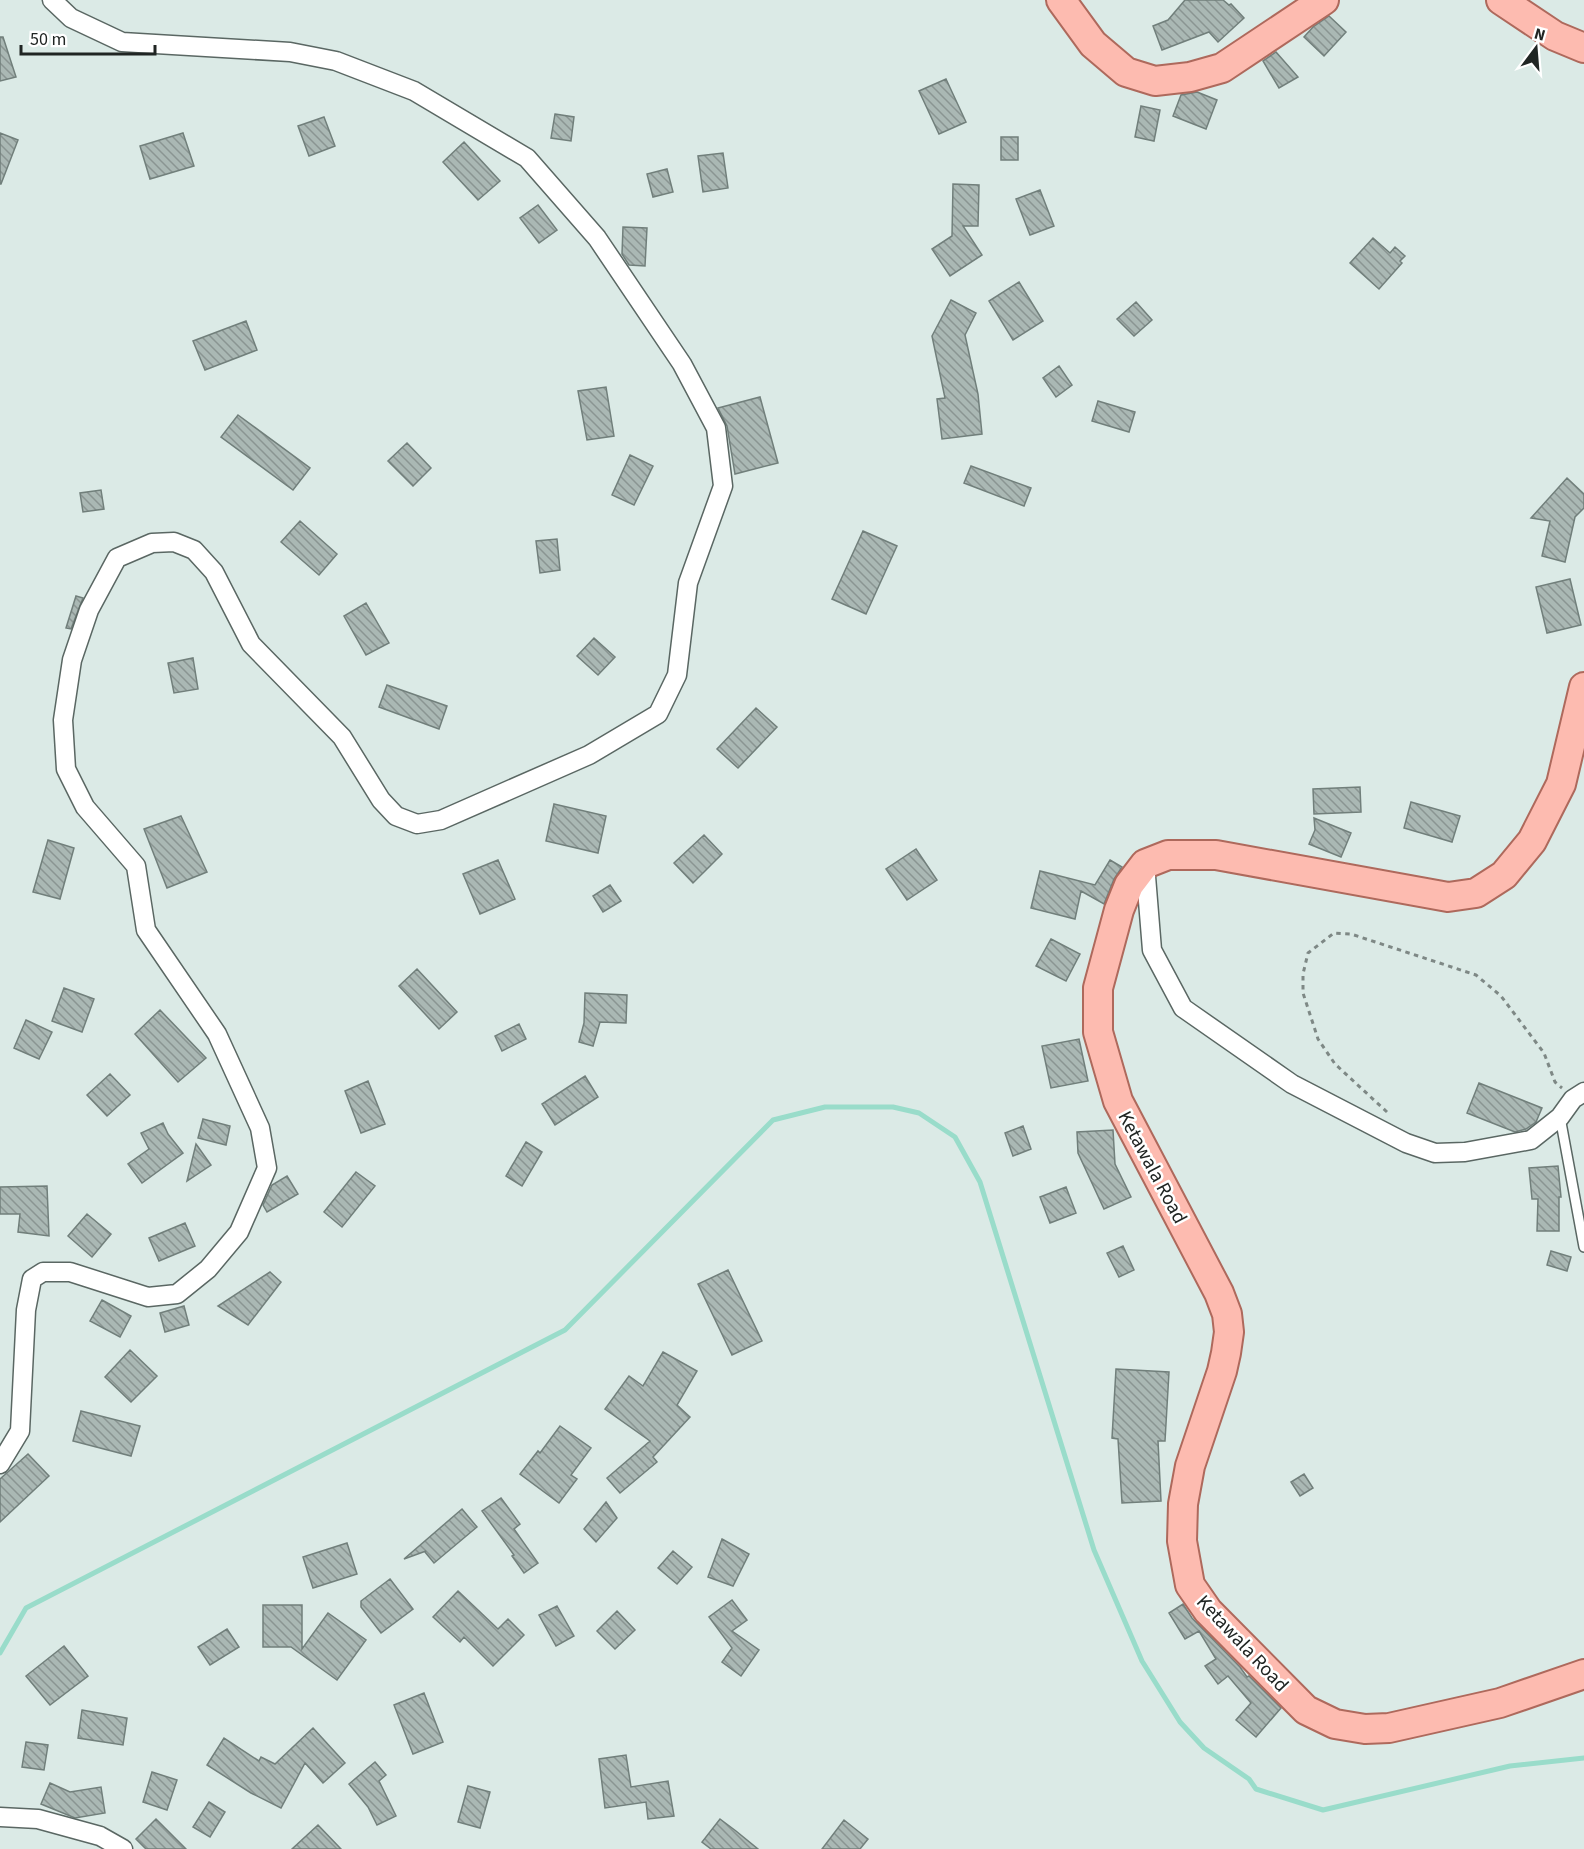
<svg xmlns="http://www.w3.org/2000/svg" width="1584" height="1849" font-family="'Source Sans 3',sans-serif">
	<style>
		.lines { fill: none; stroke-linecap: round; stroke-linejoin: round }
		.stream { stroke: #99dcca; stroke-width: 5 }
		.building { fill: url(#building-back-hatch); stroke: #717f7b; stroke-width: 1.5 }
		.lane-casing { stroke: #5a6763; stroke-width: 12 }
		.street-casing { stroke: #5a6763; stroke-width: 21 }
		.primary-casing { stroke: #ae695c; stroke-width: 32 }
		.path { stroke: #7e8885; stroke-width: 3; stroke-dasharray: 4.5 4.5; stroke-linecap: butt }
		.lane { stroke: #fff; stroke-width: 9 }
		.street { stroke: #fff; stroke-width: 18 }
		.primary { stroke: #fdbbb0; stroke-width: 28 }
		.labels { text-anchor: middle; stroke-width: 5; stroke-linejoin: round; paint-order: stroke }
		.street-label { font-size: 20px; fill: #202523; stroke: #fff }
	</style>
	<defs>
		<pattern id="building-back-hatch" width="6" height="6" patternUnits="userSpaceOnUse" patternTransform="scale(1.5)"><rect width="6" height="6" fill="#aab8b4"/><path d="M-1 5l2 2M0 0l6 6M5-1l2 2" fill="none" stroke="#8a9592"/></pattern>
	</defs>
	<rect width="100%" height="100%" fill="#dbeae6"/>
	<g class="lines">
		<path class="stream" d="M 0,1653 L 26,1608 L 565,1330 L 773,1120 L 825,1107 L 893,1107 L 919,1113 L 955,1137 L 980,1182 L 1094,1550 L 1142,1661 L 1180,1722 L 1204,1748 L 1249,1779 L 1256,1789 L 1323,1810 L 1510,1766 L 1584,1758"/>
	</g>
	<path class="building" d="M 1185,0 L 1223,0 L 1229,5 L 1231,4 L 1244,18 L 1218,42 L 1209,32 L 1162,50 L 1153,26 L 1168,20 Z
		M 1329,16 L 1346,32 L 1324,56 L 1304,37 L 1313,27 Z
		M 0,37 L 3,37 L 16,77 L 0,81 Z
		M 1276,52 L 1298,77 L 1279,88 L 1263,61 Z
		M 946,79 L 966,122 L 939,134 L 919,91 Z
		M 1197,92 L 1217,100 L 1206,129 L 1173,116 L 1181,95 Z
		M 1141,106 L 1160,110 L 1154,141 L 1135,137 Z
		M 555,114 L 574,117 L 571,141 L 551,138 Z
		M 324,117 L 335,146 L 309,156 L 298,126 Z
		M 0,133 L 18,140 L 1,184 L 0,184 Z
		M 183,133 L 194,166 L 150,179 L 140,146 Z
		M 1001,137 L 1018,137 L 1018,160 L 1001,160 Z
		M 464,142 L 500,181 L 478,200 L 443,162 Z
		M 723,153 L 728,188 L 703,192 L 698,156 Z
		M 667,169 L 673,192 L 653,197 L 647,174 Z
		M 953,184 L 979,185 L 978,226 L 963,226 L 982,255 L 950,276 L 932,249 L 952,236 Z
		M 1040,190 L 1054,226 L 1030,235 L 1016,199 Z
		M 538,205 L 557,230 L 539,243 L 520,218 Z
		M 623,227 L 647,228 L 645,266 L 629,265 L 622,254 Z
		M 1373,238 L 1390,253 L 1395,247 L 1405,256 L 1400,261 L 1402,263 L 1379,289 L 1350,263 Z
		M 1019,282 L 1043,321 L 1013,340 L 989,301 Z
		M 951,300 L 976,313 L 965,335 L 978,394 L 982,434 L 942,439 L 937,399 L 945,398 L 932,336 Z
		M 1136,302 L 1152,320 L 1134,336 L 1117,319 Z
		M 246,321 L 257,350 L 205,370 L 193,341 Z
		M 1059,366 L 1072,385 L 1056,397 L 1043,378 Z
		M 606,387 L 614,436 L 587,440 L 578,391 Z
		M 760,397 L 778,463 L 735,474 L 727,426 L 718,408 Z
		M 1098,401 L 1135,412 L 1129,432 L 1092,421 Z
		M 238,415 L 310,468 L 293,490 L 221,437 Z
		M 407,443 L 431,468 L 413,486 L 388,461 Z
		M 630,455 L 653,466 L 634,505 L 612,495 Z
		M 971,466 L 1031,488 L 1024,506 L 964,483 Z
		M 1567,478 L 1584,494 L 1584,508 L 1575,517 L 1565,562 L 1542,556 L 1550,521 L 1531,518 Z
		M 101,490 L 104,509 L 83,512 L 80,493 Z
		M 300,521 L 337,554 L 319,575 L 281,542 Z
		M 863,531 L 897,546 L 866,614 L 832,599 Z
		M 557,539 L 560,570 L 540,573 L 536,541 Z
		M 1570,579 L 1581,625 L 1547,633 L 1536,587 Z
		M 76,596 L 83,598 L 71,629 L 66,628 Z
		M 366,603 L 389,643 L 366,655 L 344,616 Z
		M 594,638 L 615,657 L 598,675 L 577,656 Z
		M 193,658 L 198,689 L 174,693 L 168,663 Z
		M 387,685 L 447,706 L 439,729 L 379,707 Z
		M 756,708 L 777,727 L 738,768 L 717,749 Z
		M 1360,787 L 1361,812 L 1314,814 L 1313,789 Z
		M 1411,802 L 1460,816 L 1452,842 L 1404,828 Z
		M 554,804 L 606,816 L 598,853 L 546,841 Z
		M 181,816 L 207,872 L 167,888 L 144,829 Z
		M 1314,818 L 1351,833 L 1341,857 L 1309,844 L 1315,830 Z
		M 704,835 L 722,854 L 693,883 L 674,863 Z
		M 48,840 L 74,848 L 60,899 L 33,892 Z
		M 916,849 L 937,880 L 907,900 L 886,869 Z
		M 498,860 L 515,899 L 480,914 L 463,874 Z
		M 1110,860 L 1122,867 L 1114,879 L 1104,904 L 1081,891 L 1075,919 L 1031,908 L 1040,871 L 1095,885 Z
		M 610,885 L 621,901 L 603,912 L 593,896 Z
		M 1051,939 L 1080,954 L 1066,981 L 1036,966 Z
		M 417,969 L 457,1012 L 439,1029 L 399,986 Z
		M 64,988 L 94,999 L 82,1032 L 52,1021 Z
		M 585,993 L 627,995 L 626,1023 L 600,1022 L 593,1046 L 579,1042 L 584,1023 Z
		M 160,1010 L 206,1058 L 178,1082 L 135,1034 Z
		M 26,1020 L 52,1032 L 39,1059 L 14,1048 Z
		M 519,1024 L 526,1039 L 502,1051 L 495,1036 Z
		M 1079,1039 L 1088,1081 L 1051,1088 L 1042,1046 Z
		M 110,1074 L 130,1095 L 107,1116 L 87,1095 Z
		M 585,1076 L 598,1097 L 555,1125 L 542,1104 Z
		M 368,1081 L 385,1124 L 361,1133 L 345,1091 Z
		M 1479,1083 L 1542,1108 L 1536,1122 L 1526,1129 L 1515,1132 L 1467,1113 Z
		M 203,1119 L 230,1126 L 226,1145 L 198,1138 Z
		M 163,1123 L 168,1134 L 183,1153 L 142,1183 L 128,1164 L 149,1149 L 141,1133 Z
		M 1023,1126 L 1031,1149 L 1013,1156 L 1005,1133 Z
		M 1113,1130 L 1115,1164 L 1131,1197 L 1104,1209 L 1078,1153 L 1077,1132 Z
		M 526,1142 L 542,1152 L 522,1186 L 506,1176 Z
		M 196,1144 L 211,1165 L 187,1181 Z
		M 1558,1166 L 1561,1197 L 1559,1197 L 1559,1231 L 1537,1231 L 1538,1199 L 1532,1199 L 1529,1168 Z
		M 356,1172 L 375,1186 L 342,1227 L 324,1212 Z
		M 287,1176 L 298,1194 L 267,1212 L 263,1205 L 272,1185 Z
		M 47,1186 L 49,1236 L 18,1232 L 20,1214 L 0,1214 L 0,1187 Z
		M 1066,1187 L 1076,1213 L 1050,1223 L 1040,1197 Z
		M 87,1214 L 111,1234 L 92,1257 L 68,1236 Z
		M 185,1223 L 195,1246 L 159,1261 L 149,1238 Z
		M 1123,1246 L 1134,1270 L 1119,1277 L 1107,1253 Z
		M 1551,1251 L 1571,1257 L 1567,1271 L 1547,1265 Z
		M 728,1270 L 762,1341 L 732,1355 L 698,1284 Z
		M 270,1272 L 281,1282 L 248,1325 L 218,1306 Z
		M 102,1300 L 131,1316 L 120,1337 L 90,1321 Z
		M 184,1306 L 189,1325 L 165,1332 L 160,1313 Z
		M 130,1350 L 157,1376 L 131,1402 L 105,1377 Z
		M 663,1352 L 697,1371 L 677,1405 L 690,1417 L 653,1457 L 657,1462 L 620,1493 L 607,1478 L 650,1441 L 605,1409 L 629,1376 L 643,1386 Z
		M 1116,1369 L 1169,1372 L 1165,1441 L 1158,1441 L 1161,1501 L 1122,1503 L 1118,1439 L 1112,1438 Z
		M 81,1411 L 140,1426 L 131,1456 L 73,1441 Z
		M 560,1426 L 591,1448 L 571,1475 L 577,1479 L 559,1503 L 520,1474 L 538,1451 L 540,1453 Z
		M 28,1454 L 49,1476 L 0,1522 L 0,1479 Z
		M 1304,1474 L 1313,1488 L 1300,1496 L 1291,1482 Z
		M 501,1498 L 520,1524 L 514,1529 L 538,1563 L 524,1573 L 512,1556 L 514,1555 L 482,1511 Z
		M 606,1502 L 617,1518 L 596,1542 L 584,1529 Z
		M 462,1509 L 477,1527 L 434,1563 L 425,1552 L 426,1551 L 404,1559 Z
		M 722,1539 L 749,1554 L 733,1586 L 708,1577 Z
		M 347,1543 L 357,1574 L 313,1588 L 303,1557 Z
		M 673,1551 L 692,1567 L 677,1584 L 658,1568 Z
		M 390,1579 L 413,1609 L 381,1633 L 361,1607 L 361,1601 Z
		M 458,1591 L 498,1629 L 508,1619 L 524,1635 L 493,1666 L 464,1637 L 460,1642 L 433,1617 Z
		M 732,1600 L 747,1620 L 732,1631 L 759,1650 L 741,1676 L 722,1662 L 732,1648 L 709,1617 Z
		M 1183,1604 L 1192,1618 L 1240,1667 L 1247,1677 L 1249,1676 L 1281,1708 L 1256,1737 L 1236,1720 L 1251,1703 L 1228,1676 L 1218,1684 L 1205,1666 L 1216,1659 L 1199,1631 L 1185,1639 L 1169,1613 Z
		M 263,1605 L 302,1605 L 302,1649 L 328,1613 L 366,1640 L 337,1680 L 291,1647 L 263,1647 Z
		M 557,1606 L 574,1636 L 556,1646 L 539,1615 Z
		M 617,1611 L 635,1630 L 615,1649 L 597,1631 Z
		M 227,1629 L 239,1647 L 210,1665 L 198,1647 Z
		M 64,1646 L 88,1676 L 50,1705 L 26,1676 Z
		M 424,1693 L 443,1742 L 413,1754 L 394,1705 Z
		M 82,1710 L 127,1718 L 123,1745 L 78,1738 Z
		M 313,1728 L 345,1763 L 323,1783 L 305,1763 L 281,1808 L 251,1793 L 207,1765 L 224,1738 L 259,1761 L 261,1757 L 275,1764 Z
		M 26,1742 L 48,1745 L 44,1770 L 22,1767 Z
		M 626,1755 L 631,1787 L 668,1781 L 674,1816 L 648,1819 L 646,1802 L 605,1808 L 599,1759 Z
		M 375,1762 L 386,1775 L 379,1781 L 396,1816 L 377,1825 L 368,1807 L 349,1784 Z
		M 152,1772 L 177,1780 L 167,1810 L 143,1802 Z
		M 50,1783 L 70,1792 L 101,1787 L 105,1813 L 75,1818 L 41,1804 Z
		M 468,1786 L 490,1792 L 480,1828 L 458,1822 Z
		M 209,1802 L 225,1812 L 210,1837 L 193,1827 Z
		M 156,1819 L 186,1849 L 146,1849 L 136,1839 Z
		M 720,1819 L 736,1831 L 758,1849 L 711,1849 L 702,1842 Z
		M 844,1820 L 868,1839 L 860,1849 L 822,1849 Z
		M 318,1825 L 341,1849 L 292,1849 Z"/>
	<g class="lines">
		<g class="lane-casing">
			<path id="lane" d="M 1560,1117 L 1584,1247"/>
		</g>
		<g class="street-casing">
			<path id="street" d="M 1145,864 L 1152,950 L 1183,1008 L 1292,1084 L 1406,1143 L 1435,1153 L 1465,1152 L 1531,1140 L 1560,1117 L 1573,1099 L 1584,1092
				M 0,1464 L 20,1431 L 26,1310 L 32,1279 L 43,1272 L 70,1272 L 148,1297 L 177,1294 L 208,1269 L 239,1232 L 267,1168 L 260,1128 L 217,1034 L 146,930 L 136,866 L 85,807 L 66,769 L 63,720 L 72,660 L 89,610 L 117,558 L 152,543 L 174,542 L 194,550 L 214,572 L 251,644 L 342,737 L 381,800 L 396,816 L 417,824 L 441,820 L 589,755 L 658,714 L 677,675 L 688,583 L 723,486 L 716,428 L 682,364 L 597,238 L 527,158 L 414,91 L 336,61 L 290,52 L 122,42 L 71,18 L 52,0
				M 0,1817 L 38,1819 L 100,1836 L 123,1849"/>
		</g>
		<g class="primary-casing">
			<path id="primary" d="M 1061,0 L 1093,44 L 1126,72 L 1155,81 L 1190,77 L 1222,68 L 1324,0
				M 1501,0 L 1555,36 L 1584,48
				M 1584,687 L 1561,784 L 1532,841 L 1504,875 L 1476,893 L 1448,897 L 1216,855 L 1168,855 L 1145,864 L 1129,885 L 1119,910 L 1098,988 L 1098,1032 L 1118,1101 L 1219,1293 L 1227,1314 L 1229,1332 L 1226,1353 L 1222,1371 L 1190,1466 L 1183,1504 L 1182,1541 L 1190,1585 L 1208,1611 L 1306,1710 L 1335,1724 L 1365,1729 L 1389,1728 L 1500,1703 L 1584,1674"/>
		</g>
		<path class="path" d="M 1387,1112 L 1335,1064 L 1318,1039 L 1303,993 L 1303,974 L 1308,953 L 1334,933 L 1351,934 L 1476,975 L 1501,996 L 1544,1053 L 1555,1082 L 1562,1088"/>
		<use href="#lane" class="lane"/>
		<use href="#street" class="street"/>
		<use href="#primary" class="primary"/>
	</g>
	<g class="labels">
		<g class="street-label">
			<text transform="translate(1153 1167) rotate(62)" y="7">Ketawala Road</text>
			<text transform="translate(1243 1643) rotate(47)" y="7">Ketawala Road</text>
		</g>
	</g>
	<g transform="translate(1536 48) rotate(16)" stroke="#ffffff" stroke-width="4.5" paint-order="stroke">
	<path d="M0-4.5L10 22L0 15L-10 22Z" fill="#202523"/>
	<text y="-9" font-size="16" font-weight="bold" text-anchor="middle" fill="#202523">N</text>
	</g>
	<path d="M21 45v9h134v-9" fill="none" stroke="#202523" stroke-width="3"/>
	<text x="30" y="45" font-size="18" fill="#202523" stroke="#ffffff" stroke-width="4.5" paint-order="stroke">50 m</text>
</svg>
